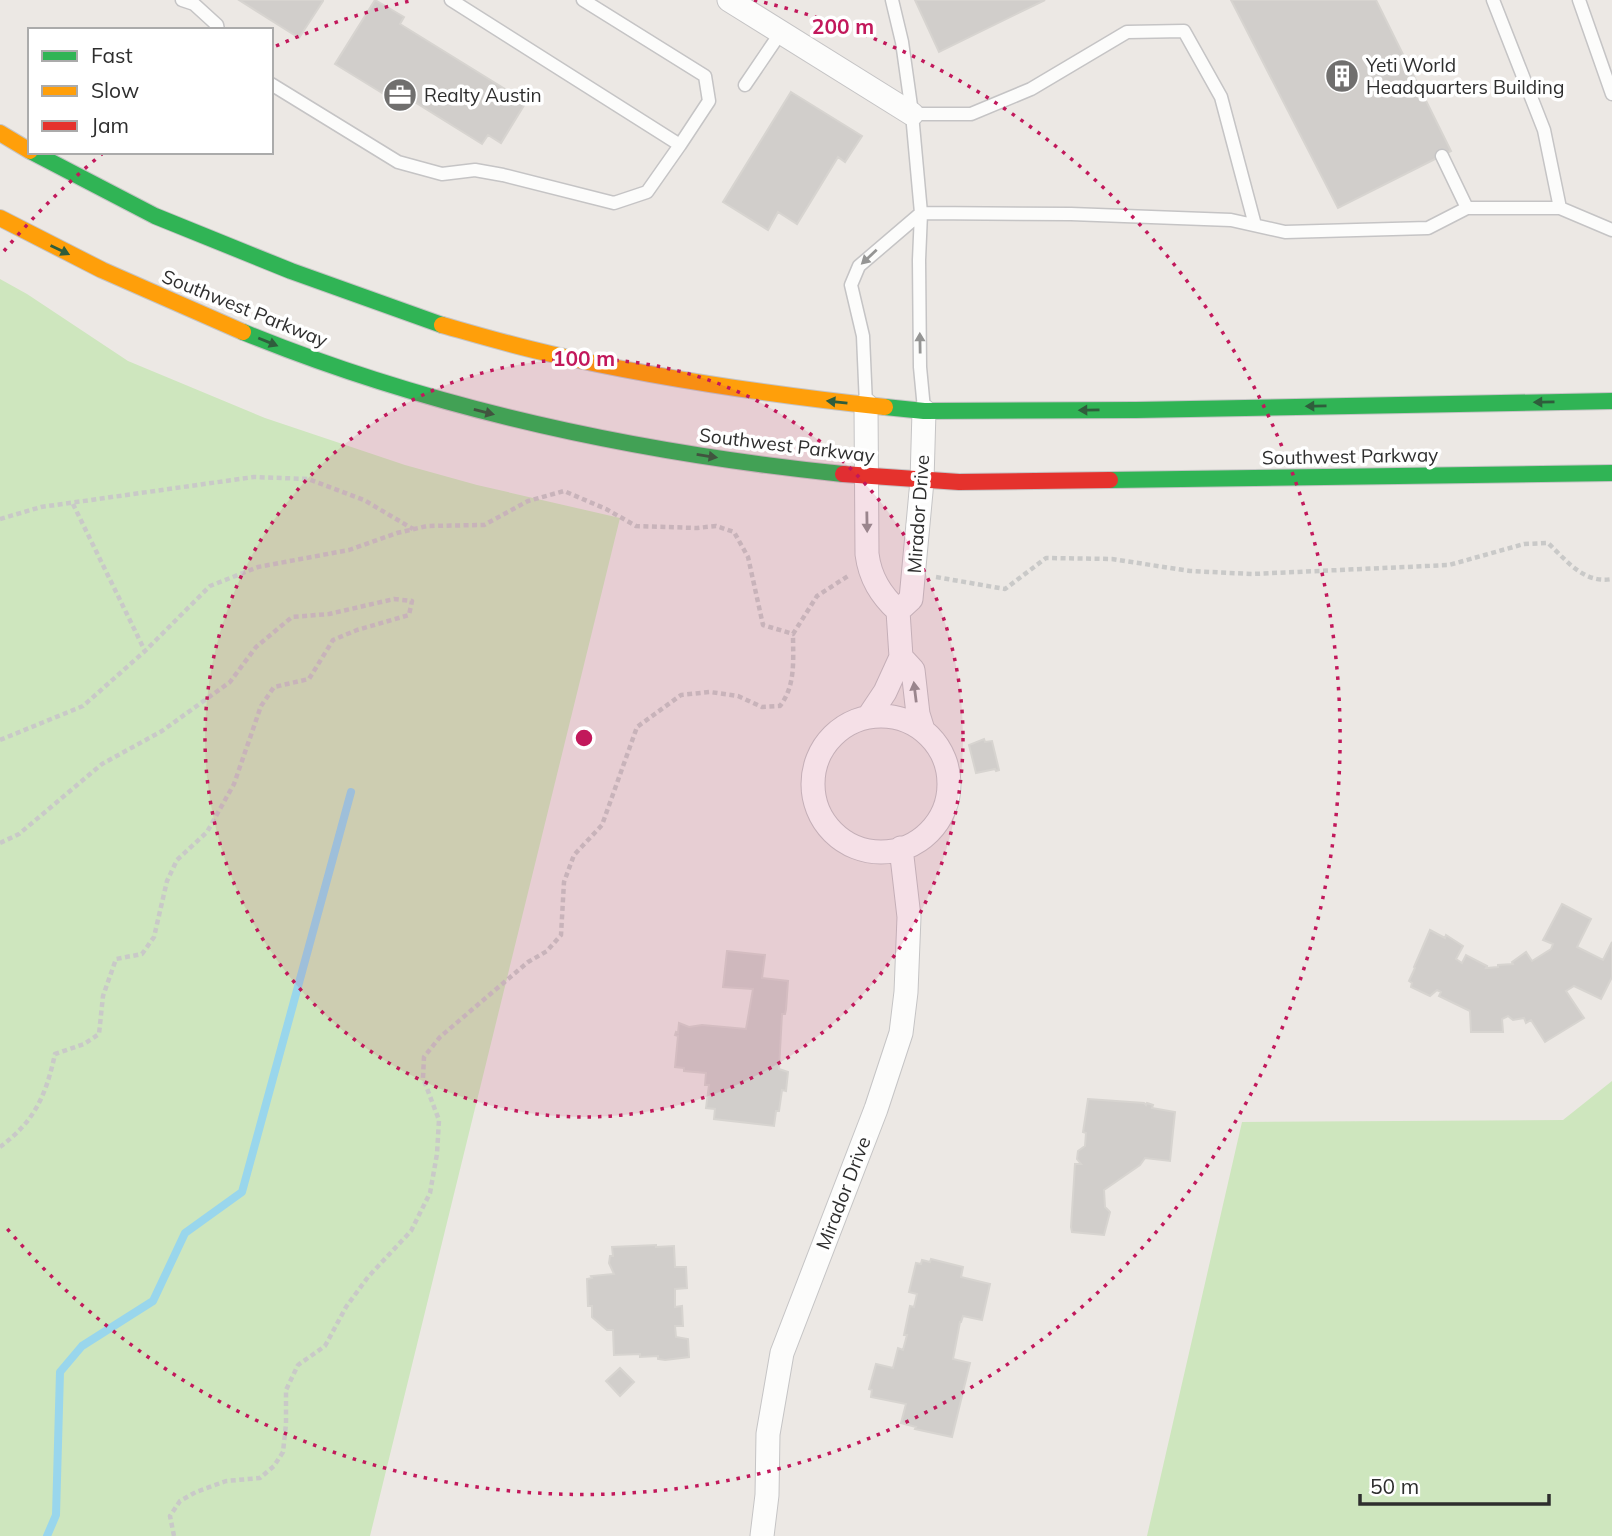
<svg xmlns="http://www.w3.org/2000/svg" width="1612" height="1536" font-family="Mulish,sans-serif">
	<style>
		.green { fill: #cee6be }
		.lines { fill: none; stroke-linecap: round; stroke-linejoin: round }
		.stream { stroke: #99d6ec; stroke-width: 8 }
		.building { fill: #d1cecb; stroke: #d7d4d0; stroke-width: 2 }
		.lane-casing { stroke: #c5c4c5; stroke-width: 15 }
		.street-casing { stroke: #c5c4c5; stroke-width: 25 }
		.fast-casing { stroke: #c5c4c5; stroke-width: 18 }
		.slow-casing { stroke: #c5c4c5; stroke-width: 18 }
		.jam-casing { stroke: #c5c4c5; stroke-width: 18 }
		.path { stroke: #c9c9c8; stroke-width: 4.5; stroke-dasharray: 5 3.5; stroke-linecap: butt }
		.lane { stroke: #fcfcfb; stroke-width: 12 }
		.street { stroke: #fcfcfb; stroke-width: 23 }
		.fast { stroke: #30b455; stroke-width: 16 }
		.slow { stroke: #ff9f0a; stroke-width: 16 }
		.jam { stroke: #e5322d; stroke-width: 16 }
		.oneway { fill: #2f5d3c }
		.oneway2 { fill: #959594 }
		.ring { fill: none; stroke: #c2185b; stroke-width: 3.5; stroke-dasharray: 3.5 7 }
		.labels { text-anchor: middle; stroke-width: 7; stroke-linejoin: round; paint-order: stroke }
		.poi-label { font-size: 19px; fill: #2e2e2e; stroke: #fff; text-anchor: start }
		.street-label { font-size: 19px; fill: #2e2e2e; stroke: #fff }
		.centre { fill: #c2185b; stroke: #fff; stroke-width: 3.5 }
		.ring-label { font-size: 21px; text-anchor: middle; font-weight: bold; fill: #c2185b; stroke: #fff; stroke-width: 7; stroke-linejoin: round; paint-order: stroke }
	</style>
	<rect width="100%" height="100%" fill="#ece8e4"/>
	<path class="green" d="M 0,279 L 27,294 L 128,361 L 265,418 L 405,465 L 477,485 L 620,518 L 370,1536 L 0,1536 Z
		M 1612,1081 L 1612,1536 L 1147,1536 L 1242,1122 L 1563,1120 Z"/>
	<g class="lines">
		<path class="stream" d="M 47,1536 L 56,1515 L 60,1372 L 82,1346 L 153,1301 L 185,1233 L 242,1192 L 351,792"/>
	</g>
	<path class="building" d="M 239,0 L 323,0 L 323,1 L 299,38 Z
		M 375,0 L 404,17 L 400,24 L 526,102 L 501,143 L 488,135 L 482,144 L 413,101 L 408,109 L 335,64 Z
		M 915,0 L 1045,0 L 939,52 Z
		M 1231,0 L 1376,0 L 1451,151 L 1338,208 Z
		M 791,92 L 862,136 L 845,162 L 838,157 L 797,224 L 778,212 L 768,230 L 723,202 Z
		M 984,739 L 985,742 L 992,741 L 999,770 L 996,771 L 995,769 L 976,773 L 969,745 Z
		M 1562,904 L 1591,919 L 1577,947 L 1603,960 L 1612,942 L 1612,977 L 1601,999 L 1574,986 L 1566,991 L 1584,1018 L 1545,1042 L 1531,1020 L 1526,1023 L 1524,1018 L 1513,1020 L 1508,1016 L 1502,1019 L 1503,1032 L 1471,1032 L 1470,1011 L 1439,996 L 1441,992 L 1437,990 L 1430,996 L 1411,987 L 1412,983 L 1409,981 L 1415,968 L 1414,967 L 1430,930 L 1445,938 L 1446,935 L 1463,946 L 1456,959 L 1462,963 L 1466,955 L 1487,966 L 1486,968 L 1498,967 L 1498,965 L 1513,964 L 1512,962 L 1526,952 L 1532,961 L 1551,949 L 1553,944 L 1543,940 Z
		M 727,951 L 765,955 L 762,978 L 788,981 L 786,1009 L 785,1014 L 782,1014 L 779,1069 L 788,1072 L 786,1091 L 782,1090 L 779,1111 L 776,1111 L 774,1126 L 714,1119 L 715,1109 L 706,1108 L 709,1085 L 705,1085 L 706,1073 L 684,1071 L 684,1068 L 675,1067 L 678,1036 L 675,1035 L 676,1032 L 678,1033 L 679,1023 L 689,1027 L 702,1025 L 746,1029 L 753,989 L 723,987 Z
		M 1088,1099 L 1144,1103 L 1146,1105 L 1147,1103 L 1153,1105 L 1152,1108 L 1175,1112 L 1170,1161 L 1145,1158 L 1140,1165 L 1104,1190 L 1105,1207 L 1110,1212 L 1104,1235 L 1072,1232 L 1071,1227 L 1075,1164 L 1081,1164 L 1077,1159 L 1078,1151 L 1085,1146 L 1086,1133 L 1083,1132 Z
		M 656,1245 L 656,1247 L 674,1246 L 675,1267 L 686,1267 L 687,1288 L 675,1289 L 675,1307 L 682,1306 L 683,1326 L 675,1326 L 676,1337 L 688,1339 L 689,1357 L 665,1360 L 658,1359 L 658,1356 L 640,1357 L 640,1354 L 614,1355 L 613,1330 L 607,1330 L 592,1317 L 592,1306 L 588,1306 L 587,1279 L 592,1278 L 591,1276 L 614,1274 L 609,1263 L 610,1256 L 613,1256 L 612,1247 Z
		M 931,1259 L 963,1267 L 961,1277 L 990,1284 L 982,1320 L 963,1316 L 961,1322 L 960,1322 L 953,1359 L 970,1363 L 952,1437 L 915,1429 L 916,1427 L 901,1423 L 906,1404 L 871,1397 L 872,1390 L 869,1389 L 876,1364 L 893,1368 L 898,1348 L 903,1350 L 907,1335 L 904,1335 L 910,1306 L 914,1307 L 917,1294 L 909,1292 L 916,1263 L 921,1264 L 922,1260 L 930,1262 Z
		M 620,1368 L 634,1382 L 620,1396 L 606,1381 Z"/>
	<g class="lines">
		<g class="lane-casing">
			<path id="lane" d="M 182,0 L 194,4 L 217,25 L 218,30
				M 451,0 L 680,145 L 709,101 L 705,76 L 583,0
				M 892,0 L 902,42 L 912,113
				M 1493,0 L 1544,130 L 1560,208
				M 1579,0 L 1612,94
				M 271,84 L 398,162 L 442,174 L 475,170 L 503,175 L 614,203 L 647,192 L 680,145
				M 745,85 L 781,32
				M 1467,208 L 1560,208 L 1612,230
				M 866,405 L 863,336 L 851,285 L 859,266 L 921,213 L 1071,214 L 1231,220 L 1285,232 L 1428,228 L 1467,208 L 1442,156
				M 924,409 L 920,367 L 919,260 L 921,213 L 912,114 L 971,114 L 1031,89 L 1127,32 L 1184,31 L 1221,97 L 1255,225"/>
		</g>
		<g class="street-casing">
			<path id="street" d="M 729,0 L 912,114
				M 866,405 L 867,554 C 870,578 881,595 898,611 L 901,657 L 885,692 L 869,716
				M 898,611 L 911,599 L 922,481 L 924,411
				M 901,657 L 913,670 L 918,714 L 923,730
				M813 784a68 68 0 1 1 136 0a68 68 0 1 1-136 0Z
				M 762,1536 L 767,1495 L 768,1434 L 782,1353 L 876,1109 L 901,1033 L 906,992 L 909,917 L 901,848"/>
		</g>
		<g class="fast-casing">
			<path id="fast" d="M 32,152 L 155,216 L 291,271 L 442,325
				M 243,332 C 434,410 637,453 843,474
				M 885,407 L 924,411 L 1136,410 L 1612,401
				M 1110,480 L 1612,473"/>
		</g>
		<g class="slow-casing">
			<path id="slow" d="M 0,133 L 30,151
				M 0,218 L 102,270 L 243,332
				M 442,325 C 478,335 514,346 551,354 C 661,379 773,395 885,407"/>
		</g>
		<g class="jam-casing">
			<path id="jam" d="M 843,474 L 959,482 L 1110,480"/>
		</g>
		<path class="path" d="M 73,504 L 145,651
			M 0,519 L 41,507 L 254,477 L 308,479 L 364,500 L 413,529
			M 936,577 L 1005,589 L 1046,558 L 1112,559 L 1190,571 L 1252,574 L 1449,565 L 1524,544 L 1548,543 C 1567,561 1584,584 1612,579
			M 0,740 L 83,706 L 145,651 L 210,586 L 258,567 L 349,550 L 397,533 L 427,526 L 484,525 L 528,501 L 564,491 L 606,509 L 636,526 L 697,528 L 716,526 L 734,532 L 748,557 L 763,625 L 793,634 L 817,596 L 848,576
			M 0,843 L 19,834 L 102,764 L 162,731 L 230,682 L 256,647 L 292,617 L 329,614 L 394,599 L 412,601 L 409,615 L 357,630 L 333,640 L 309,679 L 274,687 L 261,706 L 234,784 L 207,832 L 177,860 L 167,881 L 154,937 L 142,954 L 116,959 L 103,996 L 99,1034 L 84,1044 L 55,1054 C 46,1095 35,1121 0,1147
			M 174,1536 L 170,1516 L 180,1501 L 196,1492 L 226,1481 L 260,1478 L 274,1466 L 283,1452 L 286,1424 L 286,1390 L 298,1365 L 325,1346 L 346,1307 L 368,1277 L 411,1231 L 430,1193 L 437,1154 L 439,1120 L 423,1078 L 424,1057 L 440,1037 L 528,962 L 547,951 L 561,935 L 564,882 L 574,855 L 602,825 L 637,727 L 681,695 L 710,692 L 738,696 L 762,707 L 780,706 C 796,685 793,660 793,634"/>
		<use href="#lane" class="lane"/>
		<use href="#street" class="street"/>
		<use href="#fast" class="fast"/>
		<use href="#slow" class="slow"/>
		<use href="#jam" class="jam"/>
	</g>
	<defs><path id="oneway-solid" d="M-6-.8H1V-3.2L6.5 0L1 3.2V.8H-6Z" transform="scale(1.75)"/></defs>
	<g class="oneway">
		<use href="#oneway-solid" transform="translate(60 250) rotate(26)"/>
		<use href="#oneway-solid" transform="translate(268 342) rotate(22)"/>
		<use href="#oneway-solid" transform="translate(837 402) rotate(-174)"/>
		<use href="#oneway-solid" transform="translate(1544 402) rotate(179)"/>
		<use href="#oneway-solid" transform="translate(1316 406) rotate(179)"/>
		<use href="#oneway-solid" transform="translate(1089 410) rotate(179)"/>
		<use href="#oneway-solid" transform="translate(484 412) rotate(14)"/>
		<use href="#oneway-solid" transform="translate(707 456) rotate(9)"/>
	</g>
	<g class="oneway2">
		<use href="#oneway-solid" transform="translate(869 257) rotate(137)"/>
		<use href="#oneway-solid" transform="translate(920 343) rotate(-91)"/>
		<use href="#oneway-solid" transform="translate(867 522) rotate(89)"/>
		<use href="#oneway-solid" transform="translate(915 692) rotate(-97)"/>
	</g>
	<circle cx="584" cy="738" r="379" fill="#c2185b" fill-opacity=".12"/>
	<g class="ring">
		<circle cx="584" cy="738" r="379"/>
		<path d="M4 251A757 757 0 0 1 102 154M276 46A757 757 0 0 1 414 0M754 0A757 757 0 1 1 4 1225"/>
	</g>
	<defs>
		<g id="building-disc" transform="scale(1.75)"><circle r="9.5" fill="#706f6e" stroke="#fff"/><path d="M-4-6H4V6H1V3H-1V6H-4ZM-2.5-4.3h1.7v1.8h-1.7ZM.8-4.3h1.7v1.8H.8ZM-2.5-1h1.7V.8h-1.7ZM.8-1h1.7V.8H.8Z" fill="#fff"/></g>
		<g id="office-disc" transform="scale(1.75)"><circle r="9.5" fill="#706f6e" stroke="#fff"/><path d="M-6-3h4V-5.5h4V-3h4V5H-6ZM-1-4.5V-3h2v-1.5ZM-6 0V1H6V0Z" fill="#fff"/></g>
	</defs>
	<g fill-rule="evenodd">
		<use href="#building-disc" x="1342" y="76"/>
		<use href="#office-disc" x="400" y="95"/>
	</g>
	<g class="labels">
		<g class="poi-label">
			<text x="1366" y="72">Yeti World<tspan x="1366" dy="22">Headquarters Building</tspan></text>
			<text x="424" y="102">Realty Austin</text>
		</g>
		<g class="street-label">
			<text transform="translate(245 308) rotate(22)" y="7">Southwest Parkway</text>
			<text transform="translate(787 445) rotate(7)" y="7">Southwest Parkway</text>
			<text transform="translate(1350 456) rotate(-1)" y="7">Southwest Parkway</text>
			<text transform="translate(918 514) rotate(-86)" y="7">Mirador Drive</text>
			<text transform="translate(843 1193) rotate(-69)" y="7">Mirador Drive</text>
		</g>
	</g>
	<circle cx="584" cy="738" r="10" class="centre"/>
	<g class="ring-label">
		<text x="843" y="34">200 m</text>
		<text x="584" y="366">100 m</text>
	</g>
	<rect x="28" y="28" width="245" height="126" fill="#ffffff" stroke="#ababab" stroke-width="2"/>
	<rect x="42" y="51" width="35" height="10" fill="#30b455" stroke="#ababab" stroke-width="2"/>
	<text x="91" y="63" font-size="21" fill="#2e2e2e">Fast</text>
	<rect x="42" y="86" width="35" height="10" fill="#ff9f0a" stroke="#ababab" stroke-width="2"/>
	<text x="91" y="98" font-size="21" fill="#2e2e2e">Slow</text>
	<rect x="42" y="121" width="35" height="10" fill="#e5322d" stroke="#ababab" stroke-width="2"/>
	<text x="91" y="133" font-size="21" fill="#2e2e2e">Jam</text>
	<path d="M1360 1494v10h189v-10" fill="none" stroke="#2e2e2e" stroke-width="3.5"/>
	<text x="1370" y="1494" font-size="21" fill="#2e2e2e" stroke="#ffffff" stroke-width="5" paint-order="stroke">50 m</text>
</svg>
